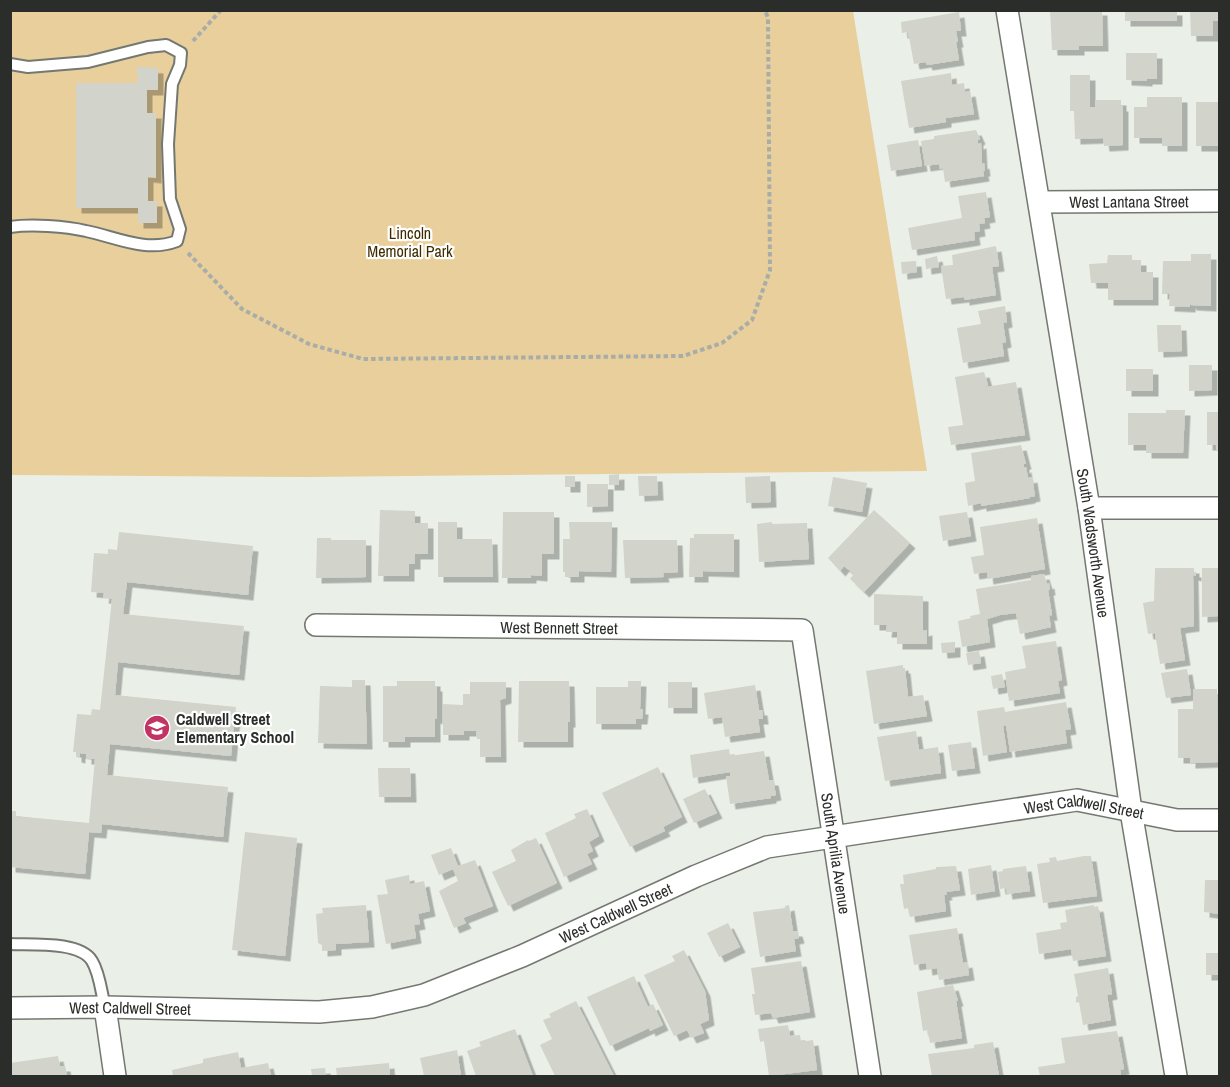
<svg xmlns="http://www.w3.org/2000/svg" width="1230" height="1087" font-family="'Archivo Narrow',sans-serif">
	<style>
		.green { fill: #e8cf9c }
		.building { fill: #d2d3ca; filter: url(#shadow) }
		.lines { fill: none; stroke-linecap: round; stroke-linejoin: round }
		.service-casing { stroke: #737871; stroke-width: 14 }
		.minor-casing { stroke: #737871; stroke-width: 24 }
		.path { stroke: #a9ada7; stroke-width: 4; stroke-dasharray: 4.5 3; stroke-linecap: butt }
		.service { stroke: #fff; stroke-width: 10 }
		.minor { stroke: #fff; stroke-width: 21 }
		.labels { text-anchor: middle; stroke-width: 4.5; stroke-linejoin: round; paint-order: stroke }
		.street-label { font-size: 16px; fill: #2b2d2a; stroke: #fff }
		.park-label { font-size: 16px; fill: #3e2c00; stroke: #fff }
		.poi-label { font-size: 16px; font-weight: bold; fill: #2b2d2a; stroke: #fff; text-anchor: start }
	</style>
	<defs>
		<filter id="shadow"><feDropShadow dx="5.5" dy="5.5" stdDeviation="0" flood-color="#0004"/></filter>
	</defs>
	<rect width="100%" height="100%" fill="#eaf0e8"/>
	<path class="green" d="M 11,11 L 853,11 L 927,471 L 309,477 L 11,475 Z"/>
	<path class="building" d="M 1050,10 L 1102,10 L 1103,46 L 1079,46 L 1079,50 L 1052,50 Z
		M 1125,10 L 1177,10 L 1177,21 L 1125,21 Z
		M 1190,10 L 1220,10 L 1220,21 L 1213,21 L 1213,36 L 1191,36 Z
		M 959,12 L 961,31 L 956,31 L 958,42 L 956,42 L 959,60 L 927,65 L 926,62 L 914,64 L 908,32 L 902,33 L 901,22 Z
		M 1126,53 L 1157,53 L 1157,79 L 1147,79 L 1147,81 L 1126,80 Z
		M 137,67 L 158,68 L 158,90 L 147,90 L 147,113 L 156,113 L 156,178 L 148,177 L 148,201 L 157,201 L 157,223 L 138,223 L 138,208 L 76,208 L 76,83 L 138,83 Z
		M 951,73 L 952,85 L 964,83 L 965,92 L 970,91 L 974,114 L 946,118 L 946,122 L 909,128 L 901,81 Z
		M 1070,75 L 1090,75 L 1090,107 L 1095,107 L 1095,100 L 1121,100 L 1121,106 L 1123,106 L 1123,145 L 1104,146 L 1103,138 L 1075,139 L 1074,111 L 1070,111 Z
		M 1147,97 L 1182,97 L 1182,146 L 1162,146 L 1162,138 L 1134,138 L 1134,107 L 1147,107 Z
		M 1196,102 L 1220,102 L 1220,146 L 1196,146 Z
		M 976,130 L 980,139 L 978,140 L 978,144 L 981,143 L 982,164 L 984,163 L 985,171 L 983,171 L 984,176 L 945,182 L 943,168 L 940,169 L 939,164 L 925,166 L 921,141 L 934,139 L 934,136 Z
		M 918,140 L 922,166 L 891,171 L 887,145 Z
		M 986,192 L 990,217 L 984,218 L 985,223 L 979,224 L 980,231 L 974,232 L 975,240 L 912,250 L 908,228 L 962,218 L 958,196 Z
		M 996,246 L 999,266 L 992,267 L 996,295 L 964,300 L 964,297 L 946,299 L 941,266 L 953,265 L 952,255 Z
		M 1191,254 L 1211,254 L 1211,306 L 1191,305 L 1190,302 L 1190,307 L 1169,306 L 1170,294 L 1162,294 L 1163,261 L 1191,261 Z
		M 1108,255 L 1132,255 L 1132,260 L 1141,260 L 1141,272 L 1153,272 L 1153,300 L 1108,300 L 1108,283 L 1091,283 L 1089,264 L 1107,263 Z
		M 937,256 L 939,267 L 926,269 L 925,259 Z
		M 916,261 L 917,272 L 902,274 L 901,262 Z
		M 1005,306 L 1007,322 L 1003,323 L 1006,342 L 1002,343 L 1004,356 L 963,363 L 957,328 L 981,324 L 978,311 Z
		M 1157,325 L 1181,325 L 1182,351 L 1158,352 Z
		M 1189,365 L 1212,365 L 1212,390 L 1189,391 Z
		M 1126,369 L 1153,369 L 1153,391 L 1126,391 Z
		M 984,372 L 988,385 L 986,387 L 1016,382 L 1025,435 L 951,445 L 948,427 L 963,425 L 955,377 Z
		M 1166,410 L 1185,410 L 1183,453 L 1146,453 L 1146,445 L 1128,445 L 1128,413 L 1166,413 Z
		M 1207,412 L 1220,412 L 1220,450 L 1216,450 L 1216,445 L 1207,445 Z
		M 1021,445 L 1026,464 L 1024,464 L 1024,468 L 1026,467 L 1028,478 L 1032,477 L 1035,496 L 1030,497 L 1030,498 L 981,506 L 981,503 L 968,506 L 965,483 L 975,481 L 971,453 Z
		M 619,474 L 619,485 L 609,485 L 609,475 Z
		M 565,476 L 575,476 L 575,487 L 565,487 Z
		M 638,476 L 657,476 L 658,495 L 639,496 Z
		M 770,476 L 771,502 L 746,503 L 745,477 Z
		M 833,477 L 867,483 L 862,512 L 828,506 Z
		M 587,484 L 608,484 L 608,506 L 587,507 Z
		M 380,510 L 415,511 L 415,523 L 428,523 L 428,554 L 415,554 L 415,564 L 409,564 L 409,576 L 378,576 Z
		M 874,510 L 910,543 L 864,592 L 850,579 L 854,574 L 844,566 L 840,571 L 828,558 Z
		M 503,512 L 554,512 L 554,554 L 542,554 L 542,576 L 531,575 L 531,578 L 502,578 Z
		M 967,512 L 971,536 L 943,541 L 939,516 Z
		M 1037,518 L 1045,569 L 988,579 L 987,572 L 974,574 L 971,557 L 984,555 L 980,527 Z
		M 438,522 L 457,522 L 457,539 L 492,539 L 493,577 L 438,577 Z
		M 569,522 L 612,522 L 611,572 L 579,571 L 579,577 L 565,577 L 565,572 L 563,572 L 563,539 L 570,539 Z
		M 772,522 L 772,524 L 807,523 L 809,559 L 759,562 L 757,524 Z
		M 119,532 L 253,546 L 248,595 L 127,582 L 123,614 L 244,626 L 239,675 L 118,662 L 115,695 L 236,707 L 231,756 L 110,744 L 107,775 L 228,787 L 223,837 L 102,824 L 101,833 L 89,832 L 85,874 L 10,867 L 10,811 L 16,811 L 16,816 L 89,823 L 95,759 L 86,759 L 86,754 L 80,753 L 80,758 L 76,757 L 76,752 L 73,752 L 77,714 L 91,715 L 92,709 L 100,710 L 112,599 L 103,598 L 104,593 L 91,592 L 94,553 L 108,554 L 108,549 L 117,550 Z
		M 694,534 L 734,534 L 734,572 L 703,571 L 703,577 L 689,577 L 690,538 L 694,538 Z
		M 317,538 L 331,538 L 331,540 L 366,540 L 366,577 L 316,578 Z
		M 623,540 L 677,540 L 678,572 L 663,573 L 664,577 L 625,578 Z
		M 1155,568 L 1194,568 L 1194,572 L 1196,572 L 1196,576 L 1193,575 L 1194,626 L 1180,628 L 1185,660 L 1160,664 L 1155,633 L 1148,634 L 1143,603 L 1154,601 Z
		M 1202,568 L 1220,568 L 1218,616 L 1202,617 Z
		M 1044,574 L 1047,584 L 1049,583 L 1050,590 L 1048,590 L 1052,615 L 1046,616 L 1049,616 L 1051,627 L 1020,634 L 1016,613 L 1000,615 L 987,619 L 990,642 L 962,647 L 958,621 L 971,618 L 970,616 L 980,614 L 976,589 L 1031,580 L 1031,576 Z
		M 874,594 L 923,596 L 923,631 L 927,630 L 927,644 L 897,644 L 897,632 L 886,632 L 887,625 L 874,625 Z
		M 1056,641 L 1062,680 L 1058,681 L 1060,693 L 1009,701 L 1005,672 L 1026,668 L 1022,646 Z
		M 955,642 L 955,652 L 942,653 L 941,643 Z
		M 979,651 L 981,663 L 968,665 L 966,653 Z
		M 903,665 L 903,668 L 905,668 L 908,697 L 923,695 L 927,716 L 874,724 L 866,671 Z
		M 1187,669 L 1191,695 L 1166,698 L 1161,673 Z
		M 1002,674 L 1005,687 L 993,689 L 991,676 Z
		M 352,680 L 365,680 L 367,744 L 318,743 L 320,686 L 352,687 Z
		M 397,681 L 435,681 L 435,686 L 437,686 L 437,719 L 435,718 L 435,737 L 405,737 L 405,742 L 383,742 L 383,686 L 397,686 Z
		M 519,681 L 569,681 L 570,722 L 568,722 L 568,742 L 518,742 Z
		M 628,681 L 641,681 L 640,709 L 643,709 L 642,719 L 636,719 L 636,724 L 596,724 L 596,687 L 628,687 Z
		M 470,682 L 506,682 L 506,698 L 500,700 L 501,757 L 480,757 L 480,739 L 477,739 L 476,731 L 464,731 L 464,735 L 443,735 L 443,704 L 463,705 L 463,694 L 470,694 Z
		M 668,682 L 692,682 L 692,708 L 668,708 Z
		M 755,685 L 759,710 L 762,710 L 763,719 L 758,719 L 760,732 L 725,737 L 722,717 L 708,719 L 704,693 Z
		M 1193,689 L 1217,689 L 1218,762 L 1190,763 L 1190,758 L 1178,758 L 1178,709 L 1193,709 Z
		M 1066,702 L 1071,729 L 1065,730 L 1067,743 L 1010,752 L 1006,725 L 1003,726 L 1007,752 L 983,756 L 977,711 L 1004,707 L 1005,712 Z
		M 916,731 L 919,750 L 938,747 L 941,773 L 885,781 L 877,737 Z
		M 971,742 L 975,768 L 952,771 L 948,745 Z
		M 729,749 L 730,756 L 764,751 L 769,780 L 773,780 L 776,795 L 771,796 L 771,798 L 730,804 L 726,776 L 730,776 L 730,772 L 693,778 L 690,755 Z
		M 658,767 L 682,817 L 663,827 L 665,831 L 630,847 L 602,793 Z
		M 378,768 L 410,768 L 411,797 L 379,797 Z
		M 705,789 L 717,813 L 694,823 L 683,799 Z
		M 587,809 L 599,836 L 589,842 L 593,851 L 587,854 L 592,864 L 564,877 L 545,833 L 576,818 L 574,814 Z
		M 245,832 L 297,838 L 285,956 L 232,950 Z
		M 536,838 L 557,883 L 508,906 L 492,872 L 516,861 L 511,850 L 528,840 L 529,841 Z
		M 451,848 L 458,866 L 475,860 L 493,906 L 463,918 L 466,923 L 454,928 L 439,891 L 458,881 L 453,869 L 439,875 L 431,855 Z
		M 1084,856 L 1091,856 L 1097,896 L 1043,903 L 1037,864 L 1050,862 L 1049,858 L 1056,857 L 1057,861 Z
		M 991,865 L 995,891 L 971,895 L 968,869 Z
		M 956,866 L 960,890 L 946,892 L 947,895 L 944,895 L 946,911 L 910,917 L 908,908 L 904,909 L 900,884 L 904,884 L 903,875 L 936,869 L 936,867 Z
		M 1026,866 L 1030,891 L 1007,894 L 1006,888 L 1000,889 L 998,872 L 1003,871 L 1003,869 Z
		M 409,875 L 410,884 L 424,881 L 430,911 L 418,914 L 420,924 L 414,925 L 416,938 L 386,944 L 377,895 L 388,894 L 385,880 Z
		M 1205,880 L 1220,880 L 1220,914 L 1204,912 Z
		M 366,905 L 369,942 L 336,944 L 336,950 L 322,951 L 322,945 L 318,943 L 316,914 L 323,913 L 322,908 Z
		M 789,905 L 793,931 L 797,931 L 799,938 L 794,939 L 796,951 L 760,957 L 753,912 L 785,908 L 785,906 Z
		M 1094,905 L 1094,907 L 1098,906 L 1106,956 L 1073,961 L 1071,949 L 1039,954 L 1036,933 L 1061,929 L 1060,923 L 1067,922 L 1065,910 Z
		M 728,923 L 740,947 L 719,957 L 707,933 Z
		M 957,928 L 963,963 L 967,962 L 969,975 L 939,980 L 937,968 L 927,970 L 926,963 L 914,965 L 909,935 Z
		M 684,950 L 705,991 L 709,1020 L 700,1024 L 704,1033 L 691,1038 L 687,1030 L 674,1036 L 644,975 L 675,961 L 672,956 Z
		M 1206,953 L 1220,953 L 1220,975 L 1206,975 Z
		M 801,961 L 810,1012 L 773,1018 L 771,1013 L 755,1015 L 752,994 L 755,994 L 751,968 Z
		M 1108,968 L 1112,994 L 1107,995 L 1111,1020 L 1083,1025 L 1079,1002 L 1076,1003 L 1076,997 L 1078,996 L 1074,974 Z
		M 634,976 L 648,1007 L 653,1004 L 663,1025 L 650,1031 L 649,1028 L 610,1046 L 587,997 Z
		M 953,985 L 958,1001 L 956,1001 L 962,1038 L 930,1043 L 928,1030 L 923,1031 L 917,992 Z
		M 576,1001 L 614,1076 L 555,1076 L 540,1045 L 552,1039 L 543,1020 L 551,1017 L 549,1014 Z
		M 788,1025 L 790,1036 L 800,1035 L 801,1042 L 813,1040 L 817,1070 L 769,1076 L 764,1041 L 760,1042 L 758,1029 Z
		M 515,1029 L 533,1076 L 476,1076 L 467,1051 L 481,1046 L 479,1042 Z
		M 1117,1031 L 1124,1069 L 1120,1070 L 1121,1076 L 1040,1076 L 1038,1067 L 1065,1063 L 1061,1038 Z
		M 993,1042 L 999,1076 L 932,1076 L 928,1054 L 974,1048 L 974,1045 Z
		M 457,1050 L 461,1076 L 424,1076 L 420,1058 Z
		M 238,1052 L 241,1068 L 268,1063 L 271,1076 L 173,1076 L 172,1070 L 203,1063 L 203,1059 Z
		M 58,1056 L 60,1066 L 65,1066 L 67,1076 L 10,1076 L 10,1063 Z
		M 389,1063 L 390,1076 L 337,1076 L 336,1068 Z
		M 325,1068 L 326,1076 L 312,1076 L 311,1069 Z"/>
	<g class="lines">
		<g class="service-casing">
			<path id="service" d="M 10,64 L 28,67 L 88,62 L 148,47 L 166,45 L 181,53 L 180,65 L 172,84 L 168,144 L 170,199 L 180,229 L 177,241 C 146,253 116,237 86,231 C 65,226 31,224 10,227
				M 10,944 C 32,945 80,941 92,961 C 100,974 101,992 105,1007"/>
		</g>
		<g class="minor-casing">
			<g id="minor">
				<path id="s1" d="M 1007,10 L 1089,508 L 1131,811 L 1176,1076"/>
				<path id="s2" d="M 1039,202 L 1220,201"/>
				<path d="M 1089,508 L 1220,508"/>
				<path id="s3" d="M 316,625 L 802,630 L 870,1076"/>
				<path d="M 105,1007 L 115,1076"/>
				<path id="s4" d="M 10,1008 L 105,1007 L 319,1012 L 372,1007 L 424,995 L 522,956 L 696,876 L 767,847 L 1077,800 L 1177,820 L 1220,820"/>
			</g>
		</g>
		<path class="path" d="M 193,41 L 221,10
			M 188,253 L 242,309 L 309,344 L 363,359 L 683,356 L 722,343 L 752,320 L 770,270 L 768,18 L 765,10"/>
		<use href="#service" class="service"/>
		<use href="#minor" class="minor"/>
	</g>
	<defs>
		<g id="school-disc" transform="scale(1.35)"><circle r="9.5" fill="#c13463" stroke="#fff"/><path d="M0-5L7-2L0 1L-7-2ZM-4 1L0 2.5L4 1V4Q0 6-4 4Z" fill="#fff"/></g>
	</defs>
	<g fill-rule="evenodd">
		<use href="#school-disc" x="157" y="728"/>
	</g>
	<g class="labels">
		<g class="street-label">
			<text dy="6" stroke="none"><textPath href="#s2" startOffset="90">West Lantana Street</textPath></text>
			<text dy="6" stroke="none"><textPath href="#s1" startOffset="540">South Wadsworth Avenue</textPath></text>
			<text dy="6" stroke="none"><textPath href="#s3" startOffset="243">West Bennett Street</textPath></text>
			<text dy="6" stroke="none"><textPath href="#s4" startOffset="1110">West Caldwell Street</textPath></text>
			<text dy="6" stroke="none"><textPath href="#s3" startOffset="712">South Aprilia Avenue</textPath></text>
			<text dy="6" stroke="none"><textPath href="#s4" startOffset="624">West Caldwell Street</textPath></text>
			<text dy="6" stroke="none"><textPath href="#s4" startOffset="120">West Caldwell Street</textPath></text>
		</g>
		<g class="park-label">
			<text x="410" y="239">Lincoln<tspan x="410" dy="18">Memorial Park</tspan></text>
		</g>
		<g class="poi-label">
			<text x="176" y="725">Caldwell Street<tspan x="176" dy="18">Elementary School</tspan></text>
		</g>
	</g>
	<rect width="1230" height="1087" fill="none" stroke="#2b2d2a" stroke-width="24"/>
</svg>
